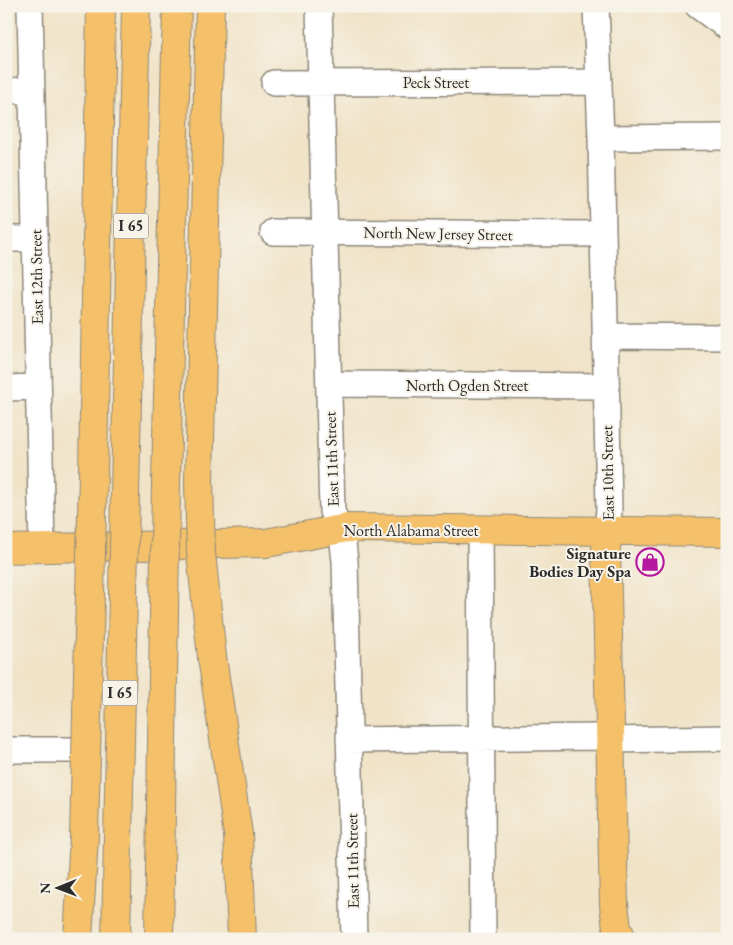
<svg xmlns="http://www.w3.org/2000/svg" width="733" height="945" font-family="'EB Garamond',serif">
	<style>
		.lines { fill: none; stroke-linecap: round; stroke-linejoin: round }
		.minor-casing { stroke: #8e877a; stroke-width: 28 }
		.major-casing { stroke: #8e877a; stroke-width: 30 }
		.highway-casing { stroke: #8e877a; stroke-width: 30 }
		.minor { stroke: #fff; stroke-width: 25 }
		.major { stroke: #f4c16b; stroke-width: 28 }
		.highway { stroke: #f4c16b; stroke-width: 28 }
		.highway-bridge-casing { stroke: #8e877a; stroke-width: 30; stroke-linecap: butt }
		.highway-bridge { stroke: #f4c16b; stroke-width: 28 }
		.labels { text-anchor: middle; stroke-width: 4; stroke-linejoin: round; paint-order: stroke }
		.shield { fill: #f7f3e8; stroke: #686764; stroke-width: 1 }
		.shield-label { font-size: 15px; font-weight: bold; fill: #2b2b2b }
		.street-label { font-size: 16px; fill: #2b2b2b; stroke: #f7f3e8 }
		.poi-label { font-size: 16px; font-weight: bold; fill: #2b2b2b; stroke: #f7f3e8; text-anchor: end }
	</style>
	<rect width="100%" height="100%" fill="#f7f3e8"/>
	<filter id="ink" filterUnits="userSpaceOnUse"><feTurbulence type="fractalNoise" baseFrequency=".02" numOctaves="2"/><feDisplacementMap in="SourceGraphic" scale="10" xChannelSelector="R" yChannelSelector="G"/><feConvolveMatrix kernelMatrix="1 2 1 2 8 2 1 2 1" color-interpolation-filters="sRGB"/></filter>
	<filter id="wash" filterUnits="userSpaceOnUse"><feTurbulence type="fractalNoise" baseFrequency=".0096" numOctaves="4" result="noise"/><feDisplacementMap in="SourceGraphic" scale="20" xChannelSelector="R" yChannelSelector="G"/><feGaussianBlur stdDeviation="1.12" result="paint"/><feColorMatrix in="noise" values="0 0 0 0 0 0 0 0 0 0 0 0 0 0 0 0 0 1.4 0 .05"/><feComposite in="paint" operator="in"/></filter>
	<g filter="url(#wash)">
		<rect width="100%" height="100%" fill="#f0e3c8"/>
	</g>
	<g filter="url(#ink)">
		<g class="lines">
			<g class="minor-casing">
				<path id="minor" d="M 30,6 L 42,548
					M 319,6 L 332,511 L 343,543 L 345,561 L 354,939
					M 596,6 L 601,138 L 609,509 L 607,532
					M 698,6 L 727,27
					M 274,83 L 599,82
					M 6,91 L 32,90
					M 601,138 L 727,137
					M 273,232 L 603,234
					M 6,239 L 35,239
					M 605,336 L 727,337
					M 329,384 L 606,386
					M 6,388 L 38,387
					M 480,530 L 483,939
					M 349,740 L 597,737 L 610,740 L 727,738
					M 6,750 L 70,750"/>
			</g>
			<g class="major-casing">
				<path id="major" d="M 607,532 L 606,549 L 614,905 L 617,928 L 622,939
					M 6,549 L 266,543 L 347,528 L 727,532"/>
			</g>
			<g class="highway-casing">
				<path id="highway" d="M 126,446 L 136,6
					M 93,473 L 101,6
					M 166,483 L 177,6
					M 199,483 L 210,6
					M 212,657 L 238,834 L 242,939"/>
			</g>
			<use href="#minor" class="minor"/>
			<use href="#major" class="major"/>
			<use href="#highway" class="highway"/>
			<g class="highway-bridge-casing">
				<path id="highway-bridge" d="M 199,483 L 201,553 L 212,657
					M 78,939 L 84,837 L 93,473
					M 116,939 L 126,446
					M 159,939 L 166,483"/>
			</g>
			<use href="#highway-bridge" class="highway-bridge"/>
		</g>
	</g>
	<defs>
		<g id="shop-ring" transform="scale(1.4375)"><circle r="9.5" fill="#f7f3e8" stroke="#b5179e" stroke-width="1.5"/><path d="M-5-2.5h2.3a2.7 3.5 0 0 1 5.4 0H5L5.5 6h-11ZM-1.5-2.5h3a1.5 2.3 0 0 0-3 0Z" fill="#b5179e"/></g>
	</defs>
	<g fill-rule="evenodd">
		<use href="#shop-ring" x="650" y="562"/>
	</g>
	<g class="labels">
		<g class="shield">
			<rect x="113.5" y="213.5" width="35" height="25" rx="4"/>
			<rect x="102.5" y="680.5" width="35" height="25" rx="4"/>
		</g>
		<g class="shield-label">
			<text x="131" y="231">I 65</text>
			<text x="120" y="698">I 65</text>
		</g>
		<g class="street-label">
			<text x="436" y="88">Peck Street</text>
			<text transform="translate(438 233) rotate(1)" y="6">North New Jersey Street</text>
			<text transform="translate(36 277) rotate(-91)" y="6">East 12th Street</text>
			<text x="467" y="391">North Ogden Street</text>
			<text transform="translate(331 459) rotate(-92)" y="6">East 11th Street</text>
			<text transform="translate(607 473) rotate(-91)" y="6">East 10th Street</text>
			<text x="411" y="536">North Alabama Street</text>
			<text transform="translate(352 861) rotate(-91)" y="6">East 11th Street</text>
		</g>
		<g class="poi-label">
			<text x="631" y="559">Signature<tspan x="631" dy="18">Bodies Day Spa</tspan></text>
		</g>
	</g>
	<rect width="733" height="945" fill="none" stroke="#f7f3e8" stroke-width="25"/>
	<g transform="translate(58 888) rotate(269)" stroke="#f7f3e8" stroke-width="4" paint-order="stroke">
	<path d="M0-4L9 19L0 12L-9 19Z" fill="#2b2b2b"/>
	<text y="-8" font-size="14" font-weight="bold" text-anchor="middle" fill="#2b2b2b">N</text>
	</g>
</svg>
